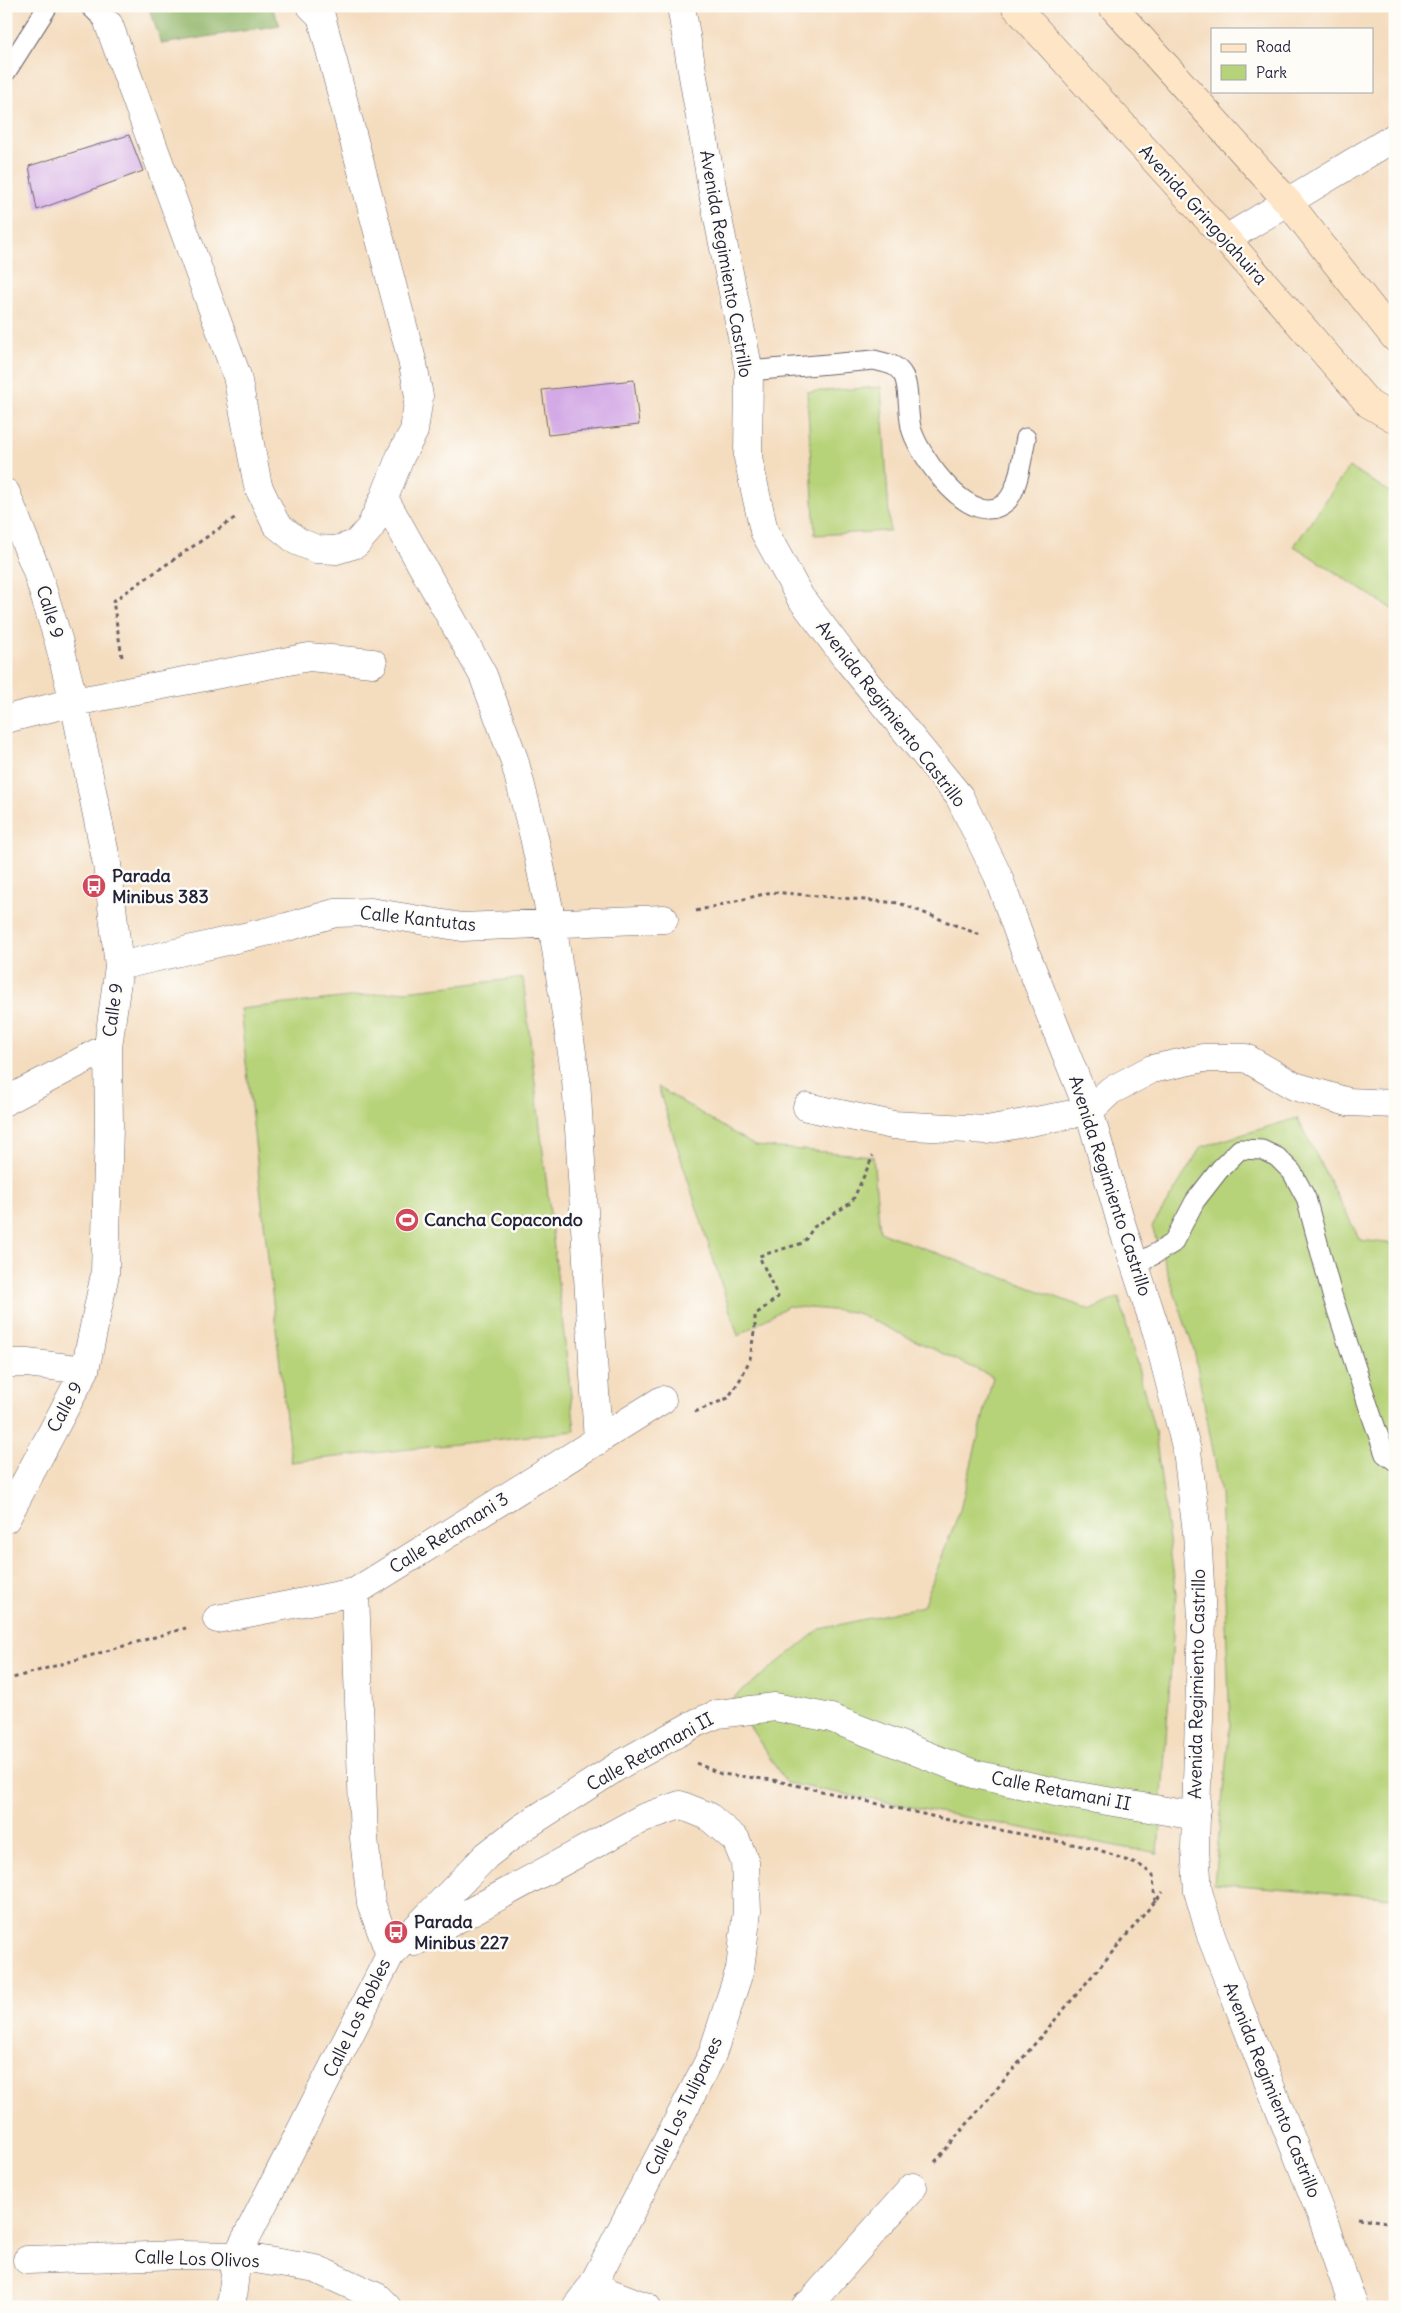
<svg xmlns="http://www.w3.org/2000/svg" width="1401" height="2313" font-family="Delius,sans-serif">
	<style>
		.green { fill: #b7d379; stroke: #6c7a5a }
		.forest { fill: #91b569; stroke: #5a6c52 }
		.building { fill: #d3a9e6 }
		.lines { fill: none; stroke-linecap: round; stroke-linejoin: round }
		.service-casing { stroke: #6c6369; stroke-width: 21 }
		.minor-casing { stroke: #6c6369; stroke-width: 29 }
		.tertiary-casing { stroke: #6c6369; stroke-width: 29 }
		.secondary-casing { stroke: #6c6369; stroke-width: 29 }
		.path { stroke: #6c6369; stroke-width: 3; stroke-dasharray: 4 4; stroke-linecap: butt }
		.service { stroke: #fff; stroke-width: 19 }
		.minor { stroke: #fff; stroke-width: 28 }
		.tertiary { stroke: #fff; stroke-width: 28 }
		.secondary { stroke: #fde5c5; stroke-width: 28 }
		.labels { text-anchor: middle; stroke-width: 5; stroke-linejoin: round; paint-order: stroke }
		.street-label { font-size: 18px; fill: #22223b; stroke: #fdfcf7 }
		.poi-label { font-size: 18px; font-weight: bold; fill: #22223b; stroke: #fdfcf7; text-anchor: start }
	</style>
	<rect width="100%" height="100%" fill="#fdfcf7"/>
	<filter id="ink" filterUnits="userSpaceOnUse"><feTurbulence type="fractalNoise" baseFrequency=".02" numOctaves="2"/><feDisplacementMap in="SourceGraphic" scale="10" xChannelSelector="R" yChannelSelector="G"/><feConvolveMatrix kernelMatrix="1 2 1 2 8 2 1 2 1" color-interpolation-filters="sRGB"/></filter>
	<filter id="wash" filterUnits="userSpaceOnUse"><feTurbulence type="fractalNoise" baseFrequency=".0096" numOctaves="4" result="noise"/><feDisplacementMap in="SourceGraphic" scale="20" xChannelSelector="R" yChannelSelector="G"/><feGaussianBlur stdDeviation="1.12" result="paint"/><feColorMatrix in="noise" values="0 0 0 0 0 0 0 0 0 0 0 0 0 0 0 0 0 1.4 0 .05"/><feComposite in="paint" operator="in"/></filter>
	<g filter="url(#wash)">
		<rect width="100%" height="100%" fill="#f4dcbe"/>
		<path class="green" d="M 881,387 L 890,531 L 815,535 L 807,392 Z
			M 1349,467 L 1395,495 L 1395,611 L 1294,546 Z
			M 523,978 L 575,1431 L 291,1462 L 240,1009 Z
			M 658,1087 L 755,1146 L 873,1156 L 880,1232 L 1091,1310 L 1119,1297 L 1155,1432 L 1176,1594 L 1158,1854 L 786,1783 L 732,1699 L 820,1629 L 923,1606 L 960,1510 L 993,1377 L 854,1312 L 788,1306 L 738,1336 Z
			M 1297,1118 L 1360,1240 L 1395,1244 L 1395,1898 L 1214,1883 L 1230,1724 L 1221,1493 L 1194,1350 L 1152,1227 L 1201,1147 Z"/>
		<path class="forest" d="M 148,6 L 271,6 L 280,25 L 162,44 Z"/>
		<g id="blocks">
			<path class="building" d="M 129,135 L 143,171 L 37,210 L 29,166 Z
				M 634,380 L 639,425 L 548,435 L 542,390 Z"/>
		</g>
	</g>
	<g filter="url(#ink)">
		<use href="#blocks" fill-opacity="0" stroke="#6c6369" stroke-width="1"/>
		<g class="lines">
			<g class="service-casing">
				<path id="service" d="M 90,6 L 109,25
					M 6,72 L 48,6
					M 749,371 L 874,360 C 886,363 897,364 903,375 C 910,386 907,417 912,431 C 921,458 972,532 1006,502 C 1019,490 1022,455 1026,438
					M 1135,1266 L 1173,1243 L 1195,1201 L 1220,1169 L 1240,1149 L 1262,1150 L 1277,1157 L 1292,1172 L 1306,1198 L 1332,1295 L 1372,1417 L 1385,1454 L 1395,1461"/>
			</g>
			<g class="minor-casing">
				<path id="minor" d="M 311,6 L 321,16 L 413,364 L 419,396 L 414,431 L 401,455 L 384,498 L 483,675 L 514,759 L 534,837 L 552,923 L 576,1079 L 598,1441
					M 109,25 L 237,376 L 258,486 L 276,524 L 297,541 L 316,549 L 336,550 L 356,544 L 370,528 L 384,498
					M 1226,239 L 1395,137
					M 6,493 L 37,572 L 58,639 L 74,702 L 107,864 L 119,966 L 108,1047 L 109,1126 L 105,1274 L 85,1370 L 6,1519
					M 6,719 L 74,702 L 309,657 L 373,663
					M 119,966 L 287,927 L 335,913 L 371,912 L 462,927 L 664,919
					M 6,1101 L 108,1047
					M 807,1107 L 893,1125 L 987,1130 L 1089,1111 L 1110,1091 L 1152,1069 L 1203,1058 L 1246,1058 L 1294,1086 L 1348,1102 L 1395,1104
					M 6,1363 L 27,1363 L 85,1370
					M 217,1619 L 355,1592 L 662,1400
					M 415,1942 L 643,1818 L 680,1805 L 708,1816 L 736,1840 L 745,1862 L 747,1911 L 740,1969 L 712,2055 L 592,2286 L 576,2307
					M 390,1955 L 487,1855 L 522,1828 L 623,1763 L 698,1722 L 718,1714 L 775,1707 L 831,1718 L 974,1774 L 1060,1793 L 1196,1816
					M 27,2260 L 180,2255 L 237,2256 L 316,2269 L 377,2297 L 387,2307
					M 592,2286 L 647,2307
					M 231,2307 L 237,2256 L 390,1955 L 371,1903 L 364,1838 L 355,1592
					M 805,2307 L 811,2302 L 913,2187"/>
			</g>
			<g class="tertiary-casing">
				<path id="tertiary" d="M 681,6 L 714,199 L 749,371 L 748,458 L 764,531 L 800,597 L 846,658 L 959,796 L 998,876 L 1026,954 L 1089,1111 L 1122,1226 L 1157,1333 L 1187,1451 L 1197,1533 L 1202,1618 L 1195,1849 L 1198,1891 L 1211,1936 L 1320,2212 L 1354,2307"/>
			</g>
			<g class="secondary-casing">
				<path id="secondary" d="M 1015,6 L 1226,239 L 1369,404 L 1395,419
					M 1112,6 L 1288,202 L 1395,338"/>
			</g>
			<path class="path" d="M 122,657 L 113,601 L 236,517
				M 696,911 L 772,892 L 899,903 L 983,936
				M 695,1412 L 728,1398 L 741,1378 L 750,1359 L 755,1325 L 755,1315 L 778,1297 L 759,1256 L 803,1243 L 814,1227 L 852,1202 L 873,1156
				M 6,1680 L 186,1628
				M 696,1763 L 721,1774 L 773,1780 L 949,1820 L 1097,1849 L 1141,1866 L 1153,1875 L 1155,1903
				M 935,2162 L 1163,1892
				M 1358,2218 L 1395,2223"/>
			<use href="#service" class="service"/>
			<use href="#minor" class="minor"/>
			<use href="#tertiary" class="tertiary"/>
			<use href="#secondary" class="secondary"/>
		</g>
	</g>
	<defs>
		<g id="bus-disc" transform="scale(1.25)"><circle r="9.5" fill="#d1495b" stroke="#fdfcf7"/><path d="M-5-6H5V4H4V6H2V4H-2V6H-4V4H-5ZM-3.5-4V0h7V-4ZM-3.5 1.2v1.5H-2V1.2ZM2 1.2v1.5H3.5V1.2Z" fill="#fff"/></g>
		<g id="stadium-disc" transform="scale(1.25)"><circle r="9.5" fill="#d1495b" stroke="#fdfcf7"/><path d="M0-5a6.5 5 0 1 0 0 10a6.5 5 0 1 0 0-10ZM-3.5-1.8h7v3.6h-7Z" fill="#fff"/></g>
	</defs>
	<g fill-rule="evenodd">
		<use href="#bus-disc" x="94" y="886"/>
		<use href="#stadium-disc" x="407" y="1220"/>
		<use href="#bus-disc" x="396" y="1932"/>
	</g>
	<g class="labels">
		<g class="street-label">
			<text transform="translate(1203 215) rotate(48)" y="6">Avenida Gringojahuira</text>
			<text transform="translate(726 264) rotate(80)" y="6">Avenida Regimiento Castrillo</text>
			<text transform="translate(50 612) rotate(73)" y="6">Calle 9</text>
			<text transform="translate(891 714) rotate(52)" y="6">Avenida Regimiento Castrillo</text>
			<text transform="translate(418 919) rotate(6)" y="6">Calle Kantutas</text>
			<text transform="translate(113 1010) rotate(-82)" y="6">Calle 9</text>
			<text transform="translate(1110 1186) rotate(72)" y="6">Avenida Regimiento Castrillo</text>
			<text transform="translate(65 1407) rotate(-62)" y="6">Calle 9</text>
			<text transform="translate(449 1533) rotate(-32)" y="6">Calle Retamani 3</text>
			<text transform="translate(1197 1684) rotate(-89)" y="6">Avenida Regimiento Castrillo</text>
			<text transform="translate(650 1752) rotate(-29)" y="6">Calle Retamani II</text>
			<text transform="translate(1061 1791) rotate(11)" y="6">Calle Retamani II</text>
			<text transform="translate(357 2018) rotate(-64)" y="6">Calle Los Robles</text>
			<text transform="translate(1272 2090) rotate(68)" y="6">Avenida Regimiento Castrillo</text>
			<text transform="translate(684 2106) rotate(-64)" y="6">Calle Los Tulipanes</text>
			<text transform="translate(197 2259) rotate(2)" y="6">Calle Los Olivos</text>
		</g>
		<g class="poi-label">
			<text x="112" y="882">Parada<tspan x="112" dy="21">Minibus 383</tspan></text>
			<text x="424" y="1226">Cancha Copacondo</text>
			<text x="414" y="1928">Parada<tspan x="414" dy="21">Minibus 227</tspan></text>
		</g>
	</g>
	<rect width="1401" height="2313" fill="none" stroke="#fdfcf7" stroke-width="25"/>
	<rect x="1211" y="28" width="162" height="65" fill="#fdfcf7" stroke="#a5a5ac"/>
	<rect x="1221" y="44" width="25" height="8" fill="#fde5c5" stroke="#a5a5ac"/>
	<text x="1256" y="52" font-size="15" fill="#22223b">Road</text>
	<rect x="1221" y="65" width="25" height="15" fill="#b7d379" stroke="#a5a5ac"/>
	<text x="1256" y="78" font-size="15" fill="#22223b">Park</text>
</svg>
